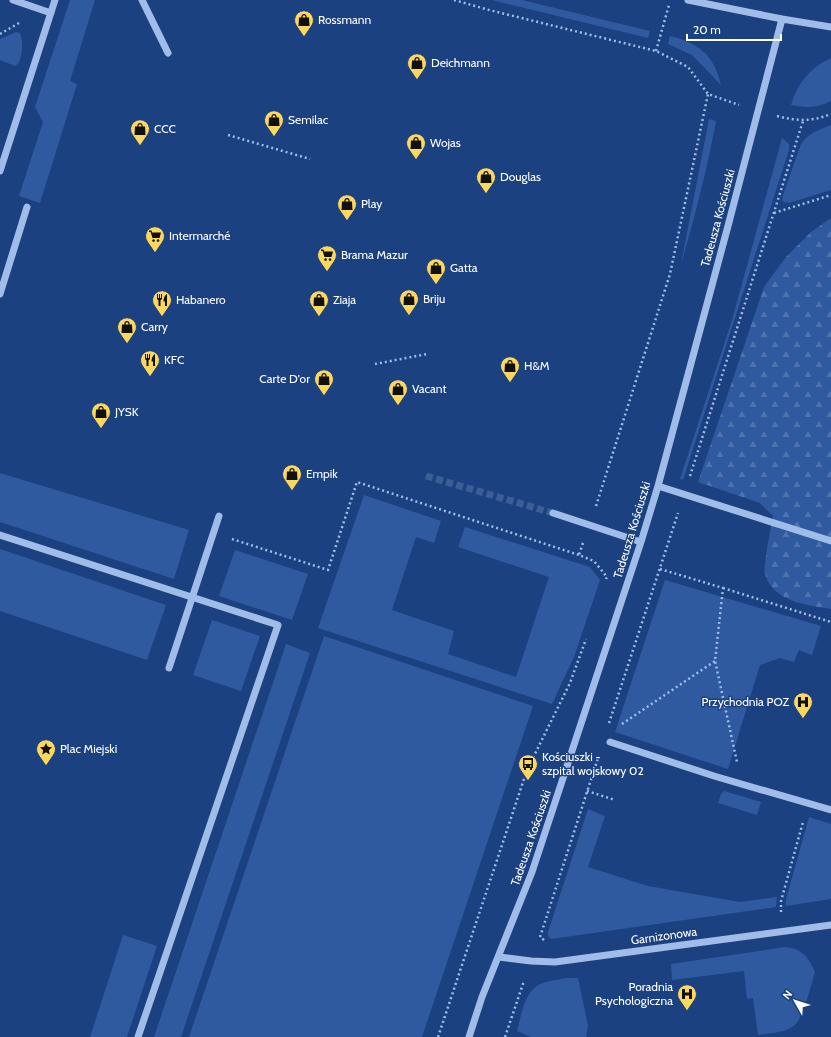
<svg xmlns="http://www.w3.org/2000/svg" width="831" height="1037" font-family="Cabin,sans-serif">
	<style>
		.grass { fill: #2f5aa0 }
		.forest { fill: url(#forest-firs) }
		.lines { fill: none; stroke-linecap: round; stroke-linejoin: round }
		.minor-tunnel { stroke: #3d5e94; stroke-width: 7; stroke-dasharray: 7 3.5; stroke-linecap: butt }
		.path { stroke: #a0bdea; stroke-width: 2.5; stroke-dasharray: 2 3; stroke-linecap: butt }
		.minor { stroke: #a0bdea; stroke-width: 7 }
		.labels { text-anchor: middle; stroke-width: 3; stroke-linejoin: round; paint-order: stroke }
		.poi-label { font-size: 12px; fill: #fff; stroke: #1b4181; text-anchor: start }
		.street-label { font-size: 12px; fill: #fff; stroke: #1b4181 }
	</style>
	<defs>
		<pattern id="forest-firs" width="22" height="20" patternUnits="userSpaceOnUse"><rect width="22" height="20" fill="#2f5aa0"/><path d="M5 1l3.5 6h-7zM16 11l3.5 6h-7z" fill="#4e73ae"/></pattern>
	</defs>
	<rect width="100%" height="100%" fill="#1b4181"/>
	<path class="grass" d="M 70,0 L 95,0 L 70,81 L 77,84 L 40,203 L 19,196 L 43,122 L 35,107 Z
		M 492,0 L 522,0 L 650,31 L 648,38 Z
		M 16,32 L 20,33 C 24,44 22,54 19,63 L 15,66 L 0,60 L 0,39 Z
		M 670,36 C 699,43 714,55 721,85 L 692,55 L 668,44 Z
		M 831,58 L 831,101 C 817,108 807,108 791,105 C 797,83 811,67 831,58 Z
		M 709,119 L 716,121 C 707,169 695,217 681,264 Z
		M 831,125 L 831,190 L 789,203 L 784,202 L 782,200 L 783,195 L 801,144 C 808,133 819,130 831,125 Z
		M 782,138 L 789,144 L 789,150 L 683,480 L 680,479 L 732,320 Z
		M 0,473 L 189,530 L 174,579 L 0,522 Z
		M 364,495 L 441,521 L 434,543 L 416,537 L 392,610 L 454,631 L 448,654 L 516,677 L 549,577 L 458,547 L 465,527 L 590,567 L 600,580 L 574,657 L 552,704 L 318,628 Z
		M 0,549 L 166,605 L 147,660 L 0,611 Z
		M 235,550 L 308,574 L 292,620 L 219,596 Z
		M 665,580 L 821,626 L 812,655 L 799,650 L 794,662 L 780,658 L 760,665 L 728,769 L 615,732 Z
		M 212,620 L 260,636 L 241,691 L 193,675 Z
		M 324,636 L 533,706 L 422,1037 L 189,1037 Z
		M 286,644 L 310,653 L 181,1037 L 154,1037 Z
		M 724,791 L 761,802 L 757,815 L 718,803 L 721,794 Z
		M 588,809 L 605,816 L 588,867 L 648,886 L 740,902 L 777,897 L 776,907 L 551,939 L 548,936 L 548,932 Z
		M 809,817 L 831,824 L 831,899 L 786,906 L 786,899 Z
		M 123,935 L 157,946 L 127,1037 L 90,1037 Z
		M 785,947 C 801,948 809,957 815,972 C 811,985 804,1016 795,1025 C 786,1033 769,1033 758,1035 L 753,998 L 747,999 L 744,971 L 672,980 L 671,964 Z
		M 566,978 L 578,978 L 588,1026 L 586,1037 L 531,1037 L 517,1031 C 521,1016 524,994 538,985 C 546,981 558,980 566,978 Z"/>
	<path class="forest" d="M 831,218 L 831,609 C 807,605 773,602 765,574 C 763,566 771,527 773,516 L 760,503 L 698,482 L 764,287 L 786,257 L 811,232 Z"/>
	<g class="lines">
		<path class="minor-tunnel" d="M 426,476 L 553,513"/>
		<path class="path" d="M 454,0 L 489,10 L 656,51 L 688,67 L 708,94 L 739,105
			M 0,34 L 19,23
			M 656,51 L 669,5
			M 777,116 C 796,121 812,122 831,114
			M 228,135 L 310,159
			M 774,213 L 831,195
			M 375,364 L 427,354
			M 690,476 L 803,121
			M 596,506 L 670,274 L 708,94
			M 232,539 L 328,570 L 357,482 L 579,555
			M 583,543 L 579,555 L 594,561 L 607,577 L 606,579
			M 660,569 L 723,588 L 715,661 L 737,762
			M 723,588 L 831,622
			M 609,723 L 678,513
			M 622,724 L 715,661
			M 587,791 L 615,800
			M 781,912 L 781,901 L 803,822
			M 544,940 L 540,937 L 598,758
			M 438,1037 L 527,770 L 570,683 L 586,639
			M 505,1037 L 524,981"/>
		<path class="minor" d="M 13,0 L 51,13
			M 142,0 L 168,53
			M 688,0 L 782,19 L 831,27
			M 0,171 L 55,0
			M 0,294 L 27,207
			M 658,486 L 831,541
			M 553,513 L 641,542
			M 0,535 L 278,625 L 138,1037
			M 169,668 L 219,516
			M 610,742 L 714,776 L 831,810
			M 499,957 L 531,961 L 555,962 L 831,925
			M 469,1037 L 482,997 L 532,872 L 641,542 L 658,486 L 728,226 L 782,19"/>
	</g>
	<defs>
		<g id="shop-pin" transform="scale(1)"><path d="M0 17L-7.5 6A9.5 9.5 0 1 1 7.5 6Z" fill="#fbd75c" stroke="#1b4181"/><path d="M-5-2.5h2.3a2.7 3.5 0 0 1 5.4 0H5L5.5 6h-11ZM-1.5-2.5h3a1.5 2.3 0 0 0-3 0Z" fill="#111"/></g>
		<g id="supermarket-pin" transform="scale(1)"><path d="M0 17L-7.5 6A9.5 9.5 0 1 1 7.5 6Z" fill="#fbd75c" stroke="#1b4181"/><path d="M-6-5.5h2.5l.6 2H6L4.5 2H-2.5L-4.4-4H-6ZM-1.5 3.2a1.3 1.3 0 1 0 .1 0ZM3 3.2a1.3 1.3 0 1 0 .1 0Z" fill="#111"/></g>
		<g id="restaurant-pin" transform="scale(1)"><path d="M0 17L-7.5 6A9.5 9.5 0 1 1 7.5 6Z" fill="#fbd75c" stroke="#1b4181"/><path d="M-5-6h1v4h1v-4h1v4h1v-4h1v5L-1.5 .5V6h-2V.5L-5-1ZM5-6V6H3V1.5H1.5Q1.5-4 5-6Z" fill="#111"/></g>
		<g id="hospital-pin" transform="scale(1)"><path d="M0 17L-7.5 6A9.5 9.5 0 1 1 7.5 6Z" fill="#fbd75c" stroke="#1b4181"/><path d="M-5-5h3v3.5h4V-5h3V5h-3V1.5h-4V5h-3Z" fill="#111"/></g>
		<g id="sight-pin" transform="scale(1)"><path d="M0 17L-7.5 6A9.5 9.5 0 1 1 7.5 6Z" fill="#fbd75c" stroke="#1b4181"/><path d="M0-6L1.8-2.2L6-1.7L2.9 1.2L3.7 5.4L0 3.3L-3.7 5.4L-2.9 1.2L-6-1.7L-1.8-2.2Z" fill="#111"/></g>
		<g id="bus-pin" transform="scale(1)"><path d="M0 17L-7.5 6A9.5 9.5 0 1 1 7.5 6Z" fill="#fbd75c" stroke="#1b4181"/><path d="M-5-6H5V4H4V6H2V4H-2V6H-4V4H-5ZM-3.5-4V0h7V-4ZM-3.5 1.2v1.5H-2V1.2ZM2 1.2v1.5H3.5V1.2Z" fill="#111"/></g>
	</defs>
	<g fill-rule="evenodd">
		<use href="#shop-pin" x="304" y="20"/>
		<use href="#shop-pin" x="417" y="63"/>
		<use href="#shop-pin" x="274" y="120"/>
		<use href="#shop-pin" x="140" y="129"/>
		<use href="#shop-pin" x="416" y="143"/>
		<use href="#shop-pin" x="486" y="177"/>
		<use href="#shop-pin" x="347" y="204"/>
		<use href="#supermarket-pin" x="155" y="236"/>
		<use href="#supermarket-pin" x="327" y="255"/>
		<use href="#shop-pin" x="436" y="268"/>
		<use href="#shop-pin" x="409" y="299"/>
		<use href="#restaurant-pin" x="162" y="300"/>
		<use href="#shop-pin" x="319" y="300"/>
		<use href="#shop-pin" x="127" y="327"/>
		<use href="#restaurant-pin" x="150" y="360"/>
		<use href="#shop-pin" x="510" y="366"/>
		<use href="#shop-pin" x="324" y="379"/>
		<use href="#shop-pin" x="398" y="389"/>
		<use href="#shop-pin" x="101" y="412"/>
		<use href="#shop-pin" x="292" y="474"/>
		<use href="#hospital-pin" x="803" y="702"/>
		<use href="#sight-pin" x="46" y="749"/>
		<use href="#bus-pin" x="528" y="764"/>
		<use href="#hospital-pin" x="687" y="994"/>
	</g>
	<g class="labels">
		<g class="poi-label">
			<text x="318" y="24">Rossmann</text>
			<text x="431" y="67">Deichmann</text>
			<text x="288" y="124">Semilac</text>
			<text x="154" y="133">CCC</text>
			<text x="430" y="147">Wojas</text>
			<text x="500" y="181">Douglas</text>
			<text x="361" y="208">Play</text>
			<text x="169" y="240">Intermarché</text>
			<text x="341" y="259">Brama Mazur</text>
			<text x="450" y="272">Gatta</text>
			<text x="423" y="303">Briju</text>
			<text x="176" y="304">Habanero</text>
			<text x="333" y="304">Ziaja</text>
			<text x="141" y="331">Carry</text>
			<text x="164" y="364">KFC</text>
			<text x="524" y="370">H&amp;M</text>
			<text x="310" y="383" text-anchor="end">Carte D'or</text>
			<text x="412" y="393">Vacant</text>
			<text x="115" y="416">JYSK</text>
			<text x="306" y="478">Empik</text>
			<text x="789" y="706" text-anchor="end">Przychodnia POZ</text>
			<text x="60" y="753">Plac Miejski</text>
			<text x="542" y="761">Kościuszki -<tspan x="542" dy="14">szpital wojskowy 02</tspan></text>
			<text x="673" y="991" text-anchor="end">Poradnia<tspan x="673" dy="14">Psychologiczna</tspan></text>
		</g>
		<g class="street-label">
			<text transform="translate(718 218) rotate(-75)" y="4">Tadeusza Kościuszki</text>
			<text transform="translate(632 530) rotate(-73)" y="4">Tadeusza Kościuszki</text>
			<text transform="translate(531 838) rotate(-71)" y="4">Tadeusza Kościuszki</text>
			<text transform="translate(664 936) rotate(-8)" y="4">Garnizonowa</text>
		</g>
	</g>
	<g transform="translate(795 1001) rotate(309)" stroke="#1b4181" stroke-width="3" paint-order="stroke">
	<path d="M0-3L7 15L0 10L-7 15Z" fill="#ffffff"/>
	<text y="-6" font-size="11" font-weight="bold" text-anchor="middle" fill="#ffffff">N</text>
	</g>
	<path d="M687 34v6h94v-6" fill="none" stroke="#ffffff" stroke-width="2"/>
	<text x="693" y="34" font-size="12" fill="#ffffff" stroke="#1b4181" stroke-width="3" paint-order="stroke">20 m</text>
</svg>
